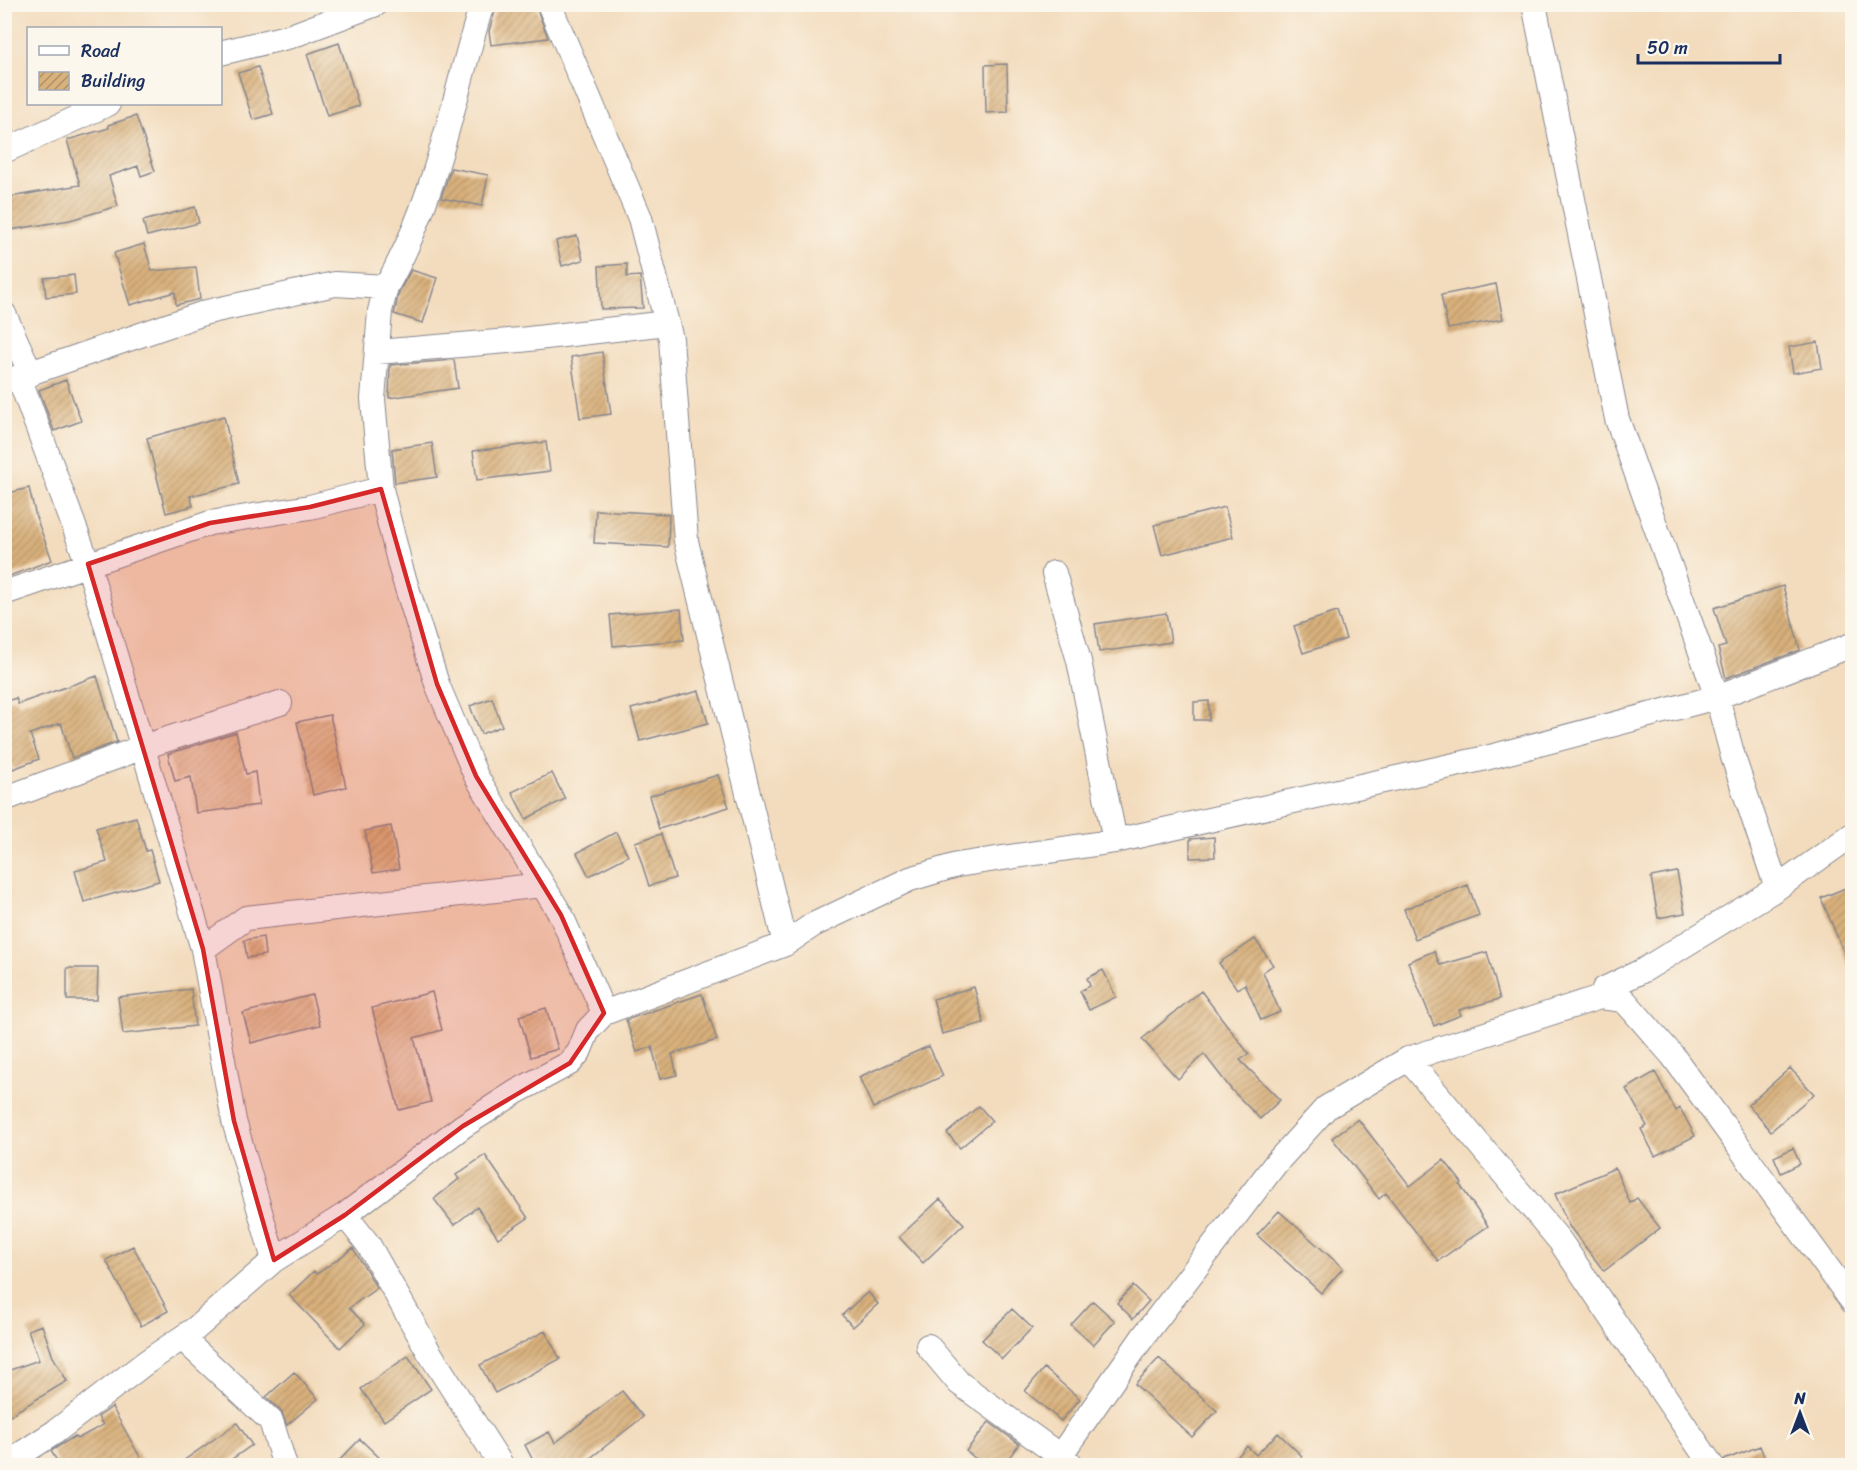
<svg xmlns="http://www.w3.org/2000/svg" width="1857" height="1470" font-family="Sriracha,sans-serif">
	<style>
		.building { fill: url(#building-hatch) }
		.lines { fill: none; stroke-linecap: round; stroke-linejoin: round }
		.minor-casing { stroke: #87868e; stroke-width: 26 }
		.minor { stroke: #fff; stroke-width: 24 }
		.marked { fill: #d62828; fill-opacity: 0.2; stroke: #d62828; stroke-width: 4.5; stroke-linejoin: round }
	</style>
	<defs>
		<pattern id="building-hatch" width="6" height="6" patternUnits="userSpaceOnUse" patternTransform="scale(1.5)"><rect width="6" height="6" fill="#d9b17b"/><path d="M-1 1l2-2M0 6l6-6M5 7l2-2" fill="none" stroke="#af9068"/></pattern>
	</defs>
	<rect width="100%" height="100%" fill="#fbf7ec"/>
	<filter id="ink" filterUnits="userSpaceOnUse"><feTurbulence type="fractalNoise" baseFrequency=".0167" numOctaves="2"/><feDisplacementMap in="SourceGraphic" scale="12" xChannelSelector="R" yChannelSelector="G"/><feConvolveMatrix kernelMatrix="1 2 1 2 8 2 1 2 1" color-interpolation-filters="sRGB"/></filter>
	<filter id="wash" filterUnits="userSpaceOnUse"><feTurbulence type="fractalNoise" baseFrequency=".008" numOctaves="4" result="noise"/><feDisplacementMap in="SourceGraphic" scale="24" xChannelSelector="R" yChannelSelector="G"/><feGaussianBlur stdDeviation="1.35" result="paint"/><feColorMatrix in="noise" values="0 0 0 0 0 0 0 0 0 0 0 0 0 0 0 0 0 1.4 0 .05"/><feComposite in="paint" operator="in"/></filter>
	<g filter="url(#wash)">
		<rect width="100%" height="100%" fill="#f3dcbd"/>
		<g id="blocks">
			<path class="building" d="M 526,4 L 535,4 L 548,38 L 491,45 L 489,31 L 496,8 Z
				M 339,43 L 359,106 L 327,116 L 307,54 Z
				M 1007,64 L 1008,112 L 986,113 L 985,65 Z
				M 258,67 L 273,114 L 253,120 L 238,73 Z
				M 136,116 L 155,171 L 141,176 L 138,166 L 109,176 L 118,206 L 70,220 L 4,231 L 4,198 L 80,185 L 67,140 L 109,128 L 108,125 Z
				M 451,168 L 488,175 L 482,206 L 441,198 Z
				M 195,207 L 199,223 L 147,236 L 143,221 Z
				M 577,236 L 583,260 L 562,266 L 556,241 Z
				M 144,244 L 152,271 L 196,267 L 200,299 L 176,305 L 175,292 L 130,305 L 114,253 Z
				M 627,264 L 627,277 L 640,276 L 643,308 L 601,309 L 599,266 Z
				M 411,270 L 437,278 L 423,323 L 394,314 L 399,292 Z
				M 74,275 L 76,294 L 46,297 L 44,278 Z
				M 1496,284 L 1503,319 L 1448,329 L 1441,295 Z
				M 1818,342 L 1822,368 L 1793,373 L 1789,347 Z
				M 602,352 L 611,414 L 580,418 L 571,357 Z
				M 454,360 L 458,388 L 389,398 L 390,365 Z
				M 66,380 L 81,421 L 54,431 L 39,390 Z
				M 224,416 L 239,484 L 190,496 L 193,506 L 166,513 L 147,438 Z
				M 546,442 L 550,471 L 477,480 L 473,451 Z
				M 432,443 L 437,477 L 395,483 L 392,449 Z
				M 29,488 L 36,517 L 52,560 L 4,578 L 4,494 Z
				M 1225,507 L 1233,537 L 1162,555 L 1154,525 Z
				M 596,510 L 669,514 L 668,547 L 594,543 Z
				M 1783,586 L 1800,650 L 1726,678 L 1718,648 L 1726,646 L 1714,608 Z
				M 681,609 L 684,640 L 613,646 L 610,615 Z
				M 1337,612 L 1346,639 L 1303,653 L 1294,626 Z
				M 1166,613 L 1171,642 L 1099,652 L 1095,624 Z
				M 97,676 L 117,742 L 72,758 L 61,723 L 30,734 L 39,759 L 13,769 L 4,747 L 4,702 L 16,698 L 18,704 Z
				M 699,691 L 708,723 L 640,741 L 631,709 Z
				M 492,698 L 502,726 L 481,734 L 470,706 Z
				M 1209,701 L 1209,720 L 1194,720 L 1194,702 Z
				M 330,715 L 346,787 L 313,795 L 297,722 Z
				M 236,732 L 246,774 L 255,772 L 259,805 L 196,813 L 191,777 L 175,781 L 168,754 Z
				M 552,773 L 565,799 L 526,819 L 512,792 Z
				M 718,775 L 729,807 L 659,829 L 649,796 Z
				M 136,817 L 146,851 L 150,850 L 159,881 L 84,902 L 75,871 L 107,862 L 96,828 Z
				M 391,826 L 399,869 L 373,873 L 365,831 Z
				M 616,832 L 628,856 L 589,876 L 577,853 Z
				M 661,834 L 675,878 L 649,886 L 635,842 Z
				M 1214,837 L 1215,857 L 1190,858 L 1190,839 Z
				M 1677,872 L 1685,913 L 1658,918 L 1651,877 Z
				M 1468,885 L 1479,915 L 1415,939 L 1404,909 Z
				M 1848,887 L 1852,898 L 1852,972 L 1821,898 Z
				M 263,937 L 265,955 L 247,958 L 244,940 Z
				M 1255,939 L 1273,965 L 1263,972 L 1280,1012 L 1261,1020 L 1245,984 L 1237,989 L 1219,963 Z
				M 1434,951 L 1440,965 L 1487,952 L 1500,999 L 1459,1010 L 1461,1015 L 1434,1026 L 1408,962 Z
				M 67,968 L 98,968 L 97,1000 L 67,1000 Z
				M 1103,970 L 1116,997 L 1089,1010 L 1080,991 L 1090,986 L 1087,978 Z
				M 974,987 L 984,1023 L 942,1034 L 933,999 Z
				M 191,989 L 195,1026 L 123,1034 L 118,997 Z
				M 1201,991 L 1249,1054 L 1240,1060 L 1280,1100 L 1260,1119 L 1231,1089 L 1204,1054 L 1178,1079 L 1142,1039 Z
				M 432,992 L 442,1030 L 414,1038 L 431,1102 L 399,1110 L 372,1008 Z
				M 702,994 L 717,1040 L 672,1054 L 677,1075 L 660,1079 L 652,1047 L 637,1052 L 626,1020 Z
				M 312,995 L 320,1025 L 251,1043 L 243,1013 Z
				M 546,1008 L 558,1049 L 531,1057 L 519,1016 Z
				M 929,1046 L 943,1076 L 873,1108 L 859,1077 Z
				M 1790,1068 L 1814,1094 L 1771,1131 L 1748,1105 Z
				M 1655,1072 L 1676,1111 L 1680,1108 L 1695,1136 L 1655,1156 L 1641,1129 L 1647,1126 L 1626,1089 Z
				M 979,1106 L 992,1121 L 960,1148 L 947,1133 Z
				M 1358,1119 L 1410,1186 L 1444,1160 L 1462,1183 L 1460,1185 L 1488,1226 L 1438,1261 L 1386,1193 L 1379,1199 L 1332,1138 Z
				M 1793,1148 L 1800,1164 L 1781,1173 L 1774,1157 Z
				M 485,1155 L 528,1218 L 498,1238 L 477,1207 L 454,1225 L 434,1199 L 459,1179 L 456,1175 Z
				M 1615,1168 L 1630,1203 L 1637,1198 L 1660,1228 L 1604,1271 L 1569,1226 L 1555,1194 Z
				M 940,1199 L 964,1224 L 923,1263 L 899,1237 Z
				M 1279,1211 L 1343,1268 L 1321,1293 L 1257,1235 Z
				M 133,1246 L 168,1311 L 141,1326 L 106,1260 Z
				M 353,1248 L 377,1288 L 349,1308 L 365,1324 L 340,1348 L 289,1295 L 314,1271 L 317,1274 Z
				M 1133,1286 L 1149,1301 L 1133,1319 L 1117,1303 Z
				M 868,1292 L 878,1304 L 853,1327 L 842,1315 Z
				M 1093,1301 L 1115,1321 L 1093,1345 L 1071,1325 Z
				M 1012,1309 L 1032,1328 L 1002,1359 L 982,1340 Z
				M 42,1325 L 53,1357 L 67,1381 L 4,1419 L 4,1372 L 39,1360 L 28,1330 Z
				M 545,1331 L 560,1359 L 495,1393 L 480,1365 Z
				M 408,1356 L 431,1389 L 384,1421 L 361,1389 Z
				M 1159,1358 L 1217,1411 L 1192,1437 L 1135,1384 Z
				M 1044,1368 L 1080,1399 L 1061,1421 L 1025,1391 Z
				M 294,1372 L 318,1399 L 287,1425 L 281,1411 L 266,1397 Z
				M 622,1391 L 643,1417 L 580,1466 L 536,1466 L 525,1445 L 549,1432 L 555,1443 Z
				M 112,1407 L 145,1466 L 60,1466 L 51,1451 L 75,1436 L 77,1439 L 103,1425 L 98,1417 Z
				M 989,1422 L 1019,1444 L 1003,1466 L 985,1466 L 966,1451 Z
				M 237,1423 L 252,1445 L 222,1466 L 176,1466 Z
				M 1278,1433 L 1302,1456 L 1292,1466 L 1229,1466 L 1247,1446 L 1256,1455 Z
				M 360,1439 L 388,1466 L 334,1466 Z
				M 1760,1446 L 1768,1466 L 1726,1466 L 1724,1460 Z"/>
		</g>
	</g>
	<g filter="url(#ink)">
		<use href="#blocks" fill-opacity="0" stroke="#87868e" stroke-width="1.5"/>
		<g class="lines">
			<g class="minor-casing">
				<path id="minor" d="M 549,4 L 640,218 L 671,339 L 686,541 L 785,944
					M 1534,4 L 1617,419 L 1717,697 L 1733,757 L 1777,888 L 1644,970 L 1604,989 L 1600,997
					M 220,53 L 291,36 L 376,4
					M 4,151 L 108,104
					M 386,287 C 437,198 452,101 482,4
					M 4,314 L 31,374
					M 377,352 L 520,340 L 658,324
					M 19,377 L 88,564 L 203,949 L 234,1121 L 274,1260
					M 4,382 L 207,312 L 335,284 L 386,287 L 380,311 L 373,399 L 381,489 L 401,569 L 437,684 L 476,776 L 561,915 L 604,1013
					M 1054,573 L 1079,661 L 1115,841
					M 4,593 L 210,523 L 310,507 L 381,489
					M 4,799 L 143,747 L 280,703
					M 1777,888 L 1852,835
					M 203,949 L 246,918 L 542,885
					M 1408,1059 L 1560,1241 L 1712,1466
					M 345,1215 L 368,1244 L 429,1352 L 502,1466
					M 182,1338 L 271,1421 L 285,1466
					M 928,1346 L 959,1383 L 1071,1464
					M 4,1465 L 55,1432 L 145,1363 L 195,1329 L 274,1260 L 345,1215 L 463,1126 L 516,1092 L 570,1063 L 579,1052 L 588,1030 L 604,1013 L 785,944 L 813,925 L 910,879 L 957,865 L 1115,841 L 1486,758 L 1717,697 L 1852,645
					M 1053,1466 L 1143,1337 L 1276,1163 L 1326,1108 L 1408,1059 L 1600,997 L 1624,1000 L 1672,1055 L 1852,1301"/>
			</g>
			<use href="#minor" class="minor"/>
		</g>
	</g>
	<path class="marked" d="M 381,489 L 437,684 L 476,776 L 561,915 L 604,1013 L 570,1063 L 463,1126 L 345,1215 L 274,1260 L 234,1121 L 203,949 L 88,564 L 210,523 L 310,507 Z"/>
	<rect width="1857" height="1470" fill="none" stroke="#fbf7ec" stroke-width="24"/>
	<rect x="27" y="27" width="195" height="78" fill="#fbf7ec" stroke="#a1a7b3" stroke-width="1.5"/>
	<rect x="39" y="46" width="30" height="9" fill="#ffffff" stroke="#a1a7b3" stroke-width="1.5"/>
	<text x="81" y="57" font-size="18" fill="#1b2f5e">Road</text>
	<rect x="39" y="72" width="30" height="18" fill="url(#building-hatch)" stroke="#a1a7b3" stroke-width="1.5"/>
	<text x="81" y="87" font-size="18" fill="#1b2f5e">Building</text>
	<g transform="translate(1800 1413)" stroke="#fbf7ec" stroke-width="4.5" paint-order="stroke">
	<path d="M0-4.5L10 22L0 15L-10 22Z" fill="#1b2f5e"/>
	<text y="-9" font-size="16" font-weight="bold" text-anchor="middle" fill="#1b2f5e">N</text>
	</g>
	<path d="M1638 54v9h142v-9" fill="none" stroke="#1b2f5e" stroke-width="3"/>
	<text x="1647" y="54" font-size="18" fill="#1b2f5e" stroke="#fbf7ec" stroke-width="4.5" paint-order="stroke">50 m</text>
</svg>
